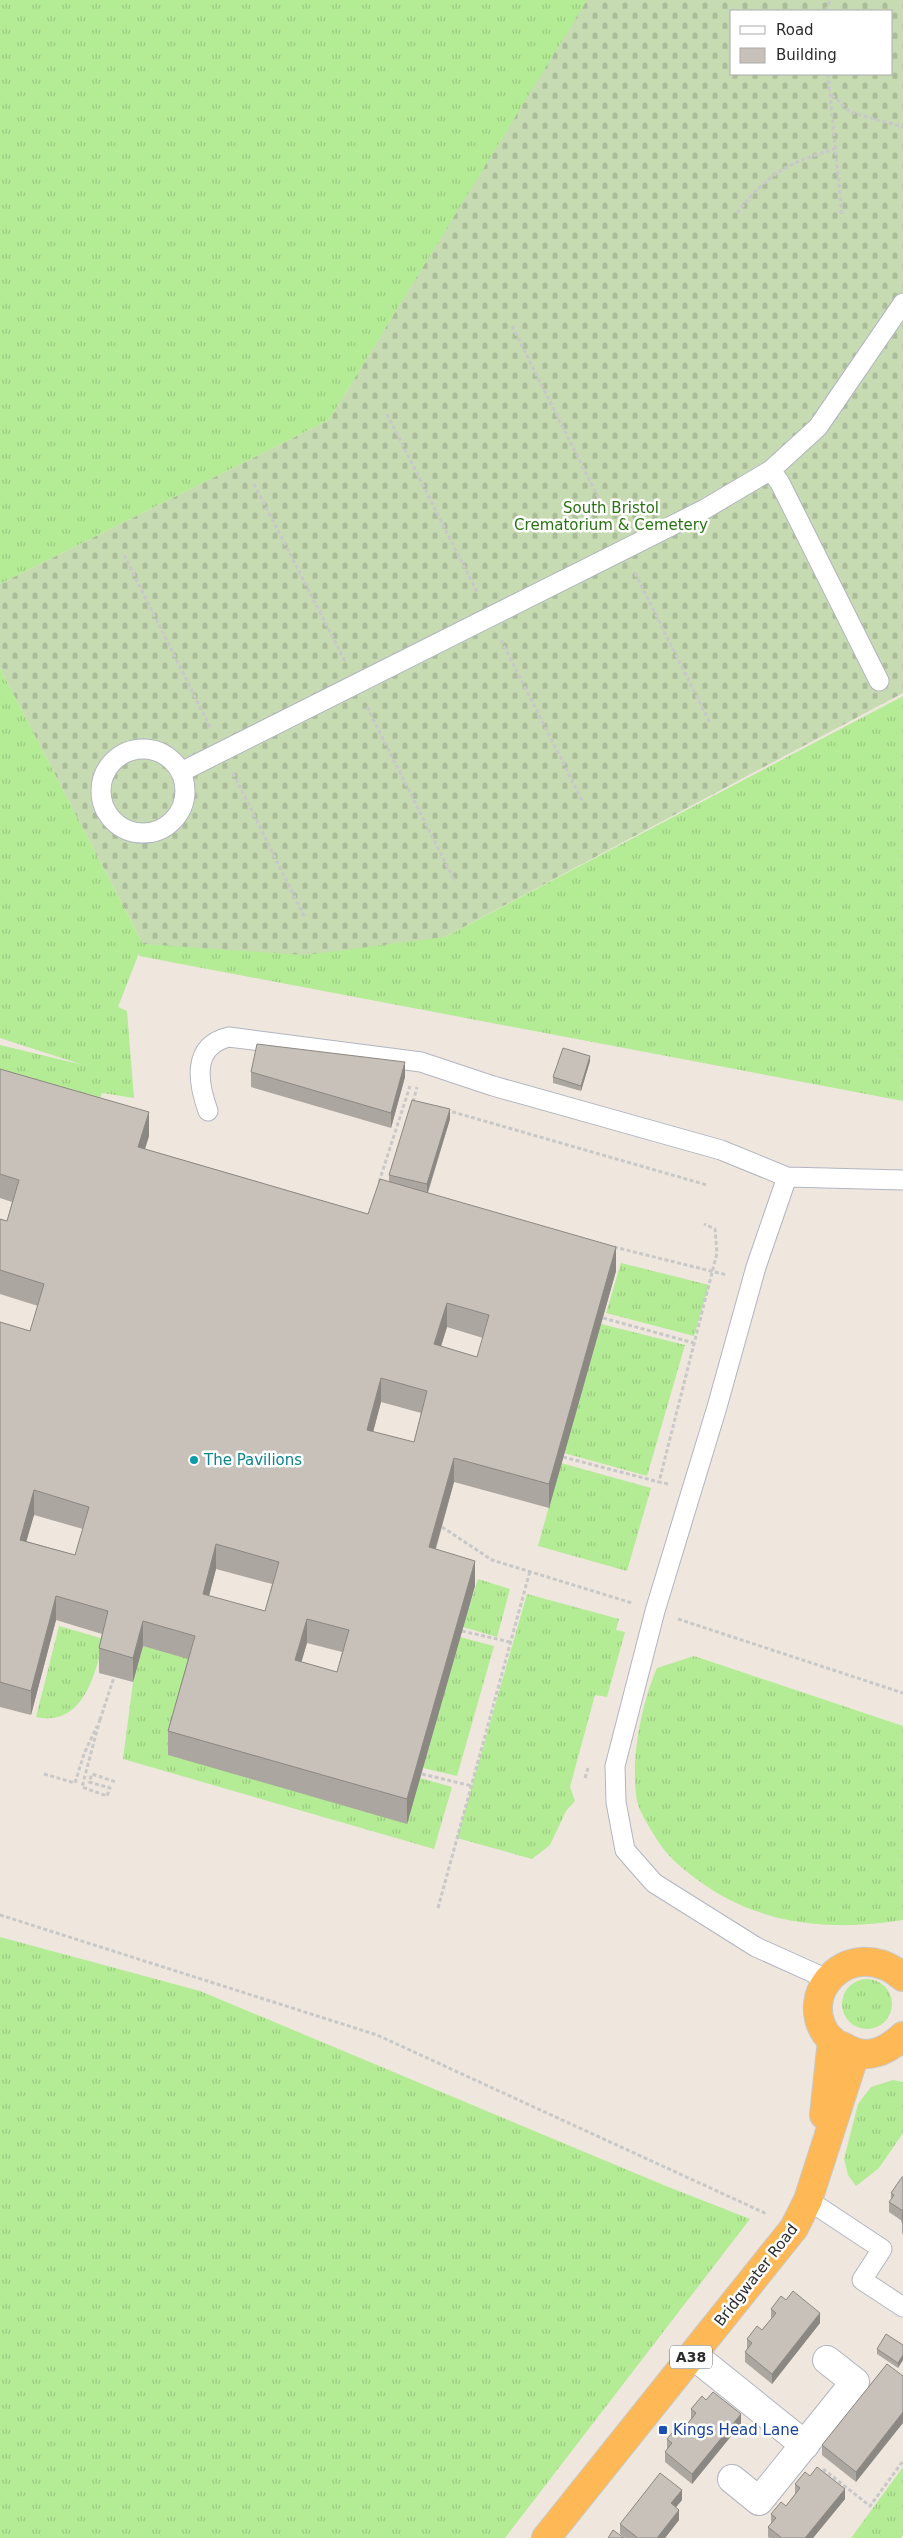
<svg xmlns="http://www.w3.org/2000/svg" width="903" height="2538" font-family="'DejaVu Sans',sans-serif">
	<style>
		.grass { fill: url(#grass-tufts) }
		.cemetery { fill: url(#cemetery-stones); fill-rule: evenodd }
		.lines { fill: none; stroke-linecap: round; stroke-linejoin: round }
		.service-casing { stroke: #b1b5c1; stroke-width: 21 }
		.minor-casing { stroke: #b1b5c1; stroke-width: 30 }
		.trunk-casing { stroke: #c8c8c8; stroke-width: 30 }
		.path { stroke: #c8c8c8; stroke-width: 3; stroke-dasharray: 4 2.5; stroke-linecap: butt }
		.service { stroke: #fff; stroke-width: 19 }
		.minor { stroke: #fff; stroke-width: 28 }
		.trunk { stroke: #ffb856; stroke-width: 28 }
		.wall { fill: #aba69f; fill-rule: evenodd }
		.shaded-wall { fill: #8b8782 }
		.building { fill: #c7c1b9; stroke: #8b8782; fill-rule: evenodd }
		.culture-dot { fill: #0f9aa8; stroke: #fff; stroke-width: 2 }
		.transit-dot { fill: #1a4fb4; stroke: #fff; stroke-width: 2 }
		.labels { text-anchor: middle; stroke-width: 5; stroke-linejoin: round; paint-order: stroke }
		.shield { fill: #fff; stroke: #6b6b6b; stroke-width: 1 }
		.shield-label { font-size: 14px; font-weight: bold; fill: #2c2c2c }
		.park-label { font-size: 15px; fill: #297313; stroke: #fff }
		.culture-label { font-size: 15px; fill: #0d838f; stroke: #fff; text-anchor: start }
		.street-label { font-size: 15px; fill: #2c2c2c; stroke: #fff }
		.transit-label { font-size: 15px; fill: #164399; stroke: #fff; text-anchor: start }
	</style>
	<defs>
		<pattern id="grass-tufts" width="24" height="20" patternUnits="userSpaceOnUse" patternTransform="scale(1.25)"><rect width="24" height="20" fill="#b4eb95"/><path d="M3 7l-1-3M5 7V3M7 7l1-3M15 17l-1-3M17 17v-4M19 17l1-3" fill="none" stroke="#9bca81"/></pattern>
		<pattern id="cemetery-stones" width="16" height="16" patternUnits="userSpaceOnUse" patternTransform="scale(1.25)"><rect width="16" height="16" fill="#c7dbb3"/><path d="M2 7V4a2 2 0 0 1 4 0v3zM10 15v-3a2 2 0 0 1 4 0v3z" fill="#abbc9a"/></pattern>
	</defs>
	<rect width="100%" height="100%" fill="#efe7de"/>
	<path class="grass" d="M 0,0 L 588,0 L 329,420 L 0,584 Z
		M 0,668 L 143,944 L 445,937 L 903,696 L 903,1101 L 139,956 L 139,953 L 118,1007 L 127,1011 L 134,1098 L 102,1093 L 96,1109 L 0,1082 L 0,1045 L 83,1065 L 0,1038 Z
		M 621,1263 L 709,1285 L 694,1336 L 606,1313 Z
		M 601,1324 L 685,1345 L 647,1476 L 564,1453 Z
		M 561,1463 L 651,1488 L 627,1571 L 538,1546 Z
		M 478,1579 L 510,1589 L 497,1637 L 463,1627 Z
		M 527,1594 L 619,1619 L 616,1630 L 625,1632 L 607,1697 L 595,1695 L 570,1787 L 575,1801 L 566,1811 L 550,1845 L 532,1859 L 457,1838 Z
		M 59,1626 L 104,1639 C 95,1674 84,1727 36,1717 Z
		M 460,1637 L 494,1646 L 457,1776 L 423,1768 Z
		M 143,1646 L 195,1660 L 420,1778 L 452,1787 L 434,1849 L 123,1759 L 133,1682 Z
		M 694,1656 L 903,1726 L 903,1920 C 829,1932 756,1925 695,1878 C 679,1866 666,1855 656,1838 C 649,1827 640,1813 637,1801 C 630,1761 641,1705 657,1668 Z
		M 0,1937 L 200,1991 L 666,2186 L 750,2219 L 505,2538 L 0,2538 Z
		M842 2004a25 25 0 1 1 50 0a25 25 0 1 1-50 0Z
		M 893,2080 L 903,2082 L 903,2133 L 879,2168 L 856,2186 L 848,2175 L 844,2159 L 858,2104 L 871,2087 Z
		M 903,2467 L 903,2535 L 901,2538 L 851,2538 Z"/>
	<path class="cemetery" d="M 587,0 L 903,0 L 903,693 L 445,937 L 305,955 L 143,944 L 0,668 L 0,584 L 329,420 ZM 732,11 L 892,11 L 892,74 L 732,74 Z"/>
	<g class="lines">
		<g class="service-casing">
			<path id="service" d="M 771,470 L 780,483 L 879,681
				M101 791a42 42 0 1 1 84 0a42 42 0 1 1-84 0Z
				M 181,772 L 705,509 L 771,470 L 818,427 L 903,303
				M 208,1111 C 198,1083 191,1046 229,1037 L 421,1062 L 493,1086 L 721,1150 L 787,1177 L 756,1267 L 717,1407 L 655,1611 L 615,1766 L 616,1802 L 625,1850 L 654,1883 L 756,1947 L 827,1979
				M 787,1177 L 903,1180
				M 808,2200 L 882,2249 L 862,2280 L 903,2307"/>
		</g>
		<g class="minor-casing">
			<path id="minor" d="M 693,2355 L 805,2445
				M 732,2479 L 759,2501 L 855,2382 L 827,2360"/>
		</g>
		<g class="trunk-casing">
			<path id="trunk" d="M 903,1977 C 850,1932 791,1997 831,2040 C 835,2044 843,2046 848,2049 C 868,2061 888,2050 903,2036
				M 824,2115 L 832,2040
				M 546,2538 L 794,2228 L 808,2200 L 855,2054"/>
		</g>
		<path class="path" d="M 826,11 L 830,0
			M 828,74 L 842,216
			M 832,95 L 850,112 L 903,127
			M 737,213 C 769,172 788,163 837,148
			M 512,326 L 613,527
			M 387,414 L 478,594
			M 254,484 L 345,661
			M 124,555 L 211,729
			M 635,573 L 710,723
			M 501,640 L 583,802
			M 367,707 L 455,882
			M 233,773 L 305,918
			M 413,1102 L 417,1087
			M 446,1110 L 707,1185
			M 379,1182 L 410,1086
			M 614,1247 L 727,1275
			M 603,1318 L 694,1343
			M 563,1457 L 659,1482
			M 668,1484 L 659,1482 L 717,1253 L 715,1229 L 704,1224
			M 442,1527 L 492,1560 L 632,1603
			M 678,1619 L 903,1693
			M 462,1631 L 510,1642
			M 100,1719 L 82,1787 L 107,1796 L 110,1788 L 89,1782 L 92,1774 L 116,1782
			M 100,1720 L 114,1677
			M 44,1774 L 75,1783 L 84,1754 L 97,1726
			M 422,1774 L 472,1786
			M 585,1778 L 588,1768
			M 438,1908 L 530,1571
			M 0,1915 L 377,2035 L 767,2214
			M 823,2469 L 870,2506 L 903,2461"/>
		<use href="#service" class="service"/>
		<use href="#minor" class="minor"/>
		<use href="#trunk" class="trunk"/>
	</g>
	<path class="wall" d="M 590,1061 L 581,1091 L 553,1083 L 553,1077 Z
		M 0,1069 L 149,1136 L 145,1149 L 368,1214 L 389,1182 L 389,1175 L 450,1119 L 428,1193 L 616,1271 L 549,1508 L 454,1482 L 436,1549 L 475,1586 L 407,1824 L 168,1755 L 168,1731 L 188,1659 L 143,1646 L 133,1682 L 99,1673 L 99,1648 L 102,1634 L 56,1620 L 31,1715 L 0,1707 L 0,1322 L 30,1331 L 38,1306 L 0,1294 L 0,1219 L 7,1221 L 12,1202 L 0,1198 ZM 447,1327 L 483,1338 L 477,1357 L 441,1346 ZM 381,1402 L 421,1413 L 414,1442 L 373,1432 ZM 34,1515 L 83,1529 L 75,1555 L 26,1541 ZM 216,1569 L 272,1584 L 265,1611 L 209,1596 ZM 307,1643 L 342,1652 L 337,1672 L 301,1662 Z
		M 251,1072 L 405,1077 L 391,1128 L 251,1087 Z
		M 903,2177 L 903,2234 L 902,2233 L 902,2221 L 889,2212 L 889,2202 L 891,2200 L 891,2193 Z
		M 771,2309 L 820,2323 L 772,2384 L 745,2362 L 745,2352 L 747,2349 L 747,2339 L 762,2330 L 771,2319 Z
		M 903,2345 L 898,2368 L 877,2354 L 877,2349 Z
		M 887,2364 L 856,2482 L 822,2455 L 822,2445 Z
		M 706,2400 L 741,2424 L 692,2484 L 665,2462 L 665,2452 L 667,2449 L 667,2439 L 682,2431 L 691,2419 L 691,2409 Z
		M 810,2476 L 845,2499 L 813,2538 L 770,2538 L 768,2537 L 768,2527 L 771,2524 L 771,2514 L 786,2506 L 795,2494 L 795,2484 Z
		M 682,2500 L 676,2507 L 679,2520 L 665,2538 L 625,2538 L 620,2534 L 620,2524 Z"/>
	<path class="shaded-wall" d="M 590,1056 L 590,1061 L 581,1091 L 581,1086 Z
		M 405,1062 L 405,1077 L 391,1128 L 391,1113 Z
		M 450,1109 L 450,1119 L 427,1194 L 427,1184 Z
		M 149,1112 L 149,1136 L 138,1171 L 138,1147 Z
		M 616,1247 L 616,1271 L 549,1508 L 549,1484 Z
		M 447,1303 L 447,1327 L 434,1369 L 434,1344 Z
		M 381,1378 L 381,1402 L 367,1455 L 367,1430 Z
		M 454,1458 L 454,1482 L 429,1571 L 429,1547 Z
		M 34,1490 L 34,1515 L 20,1564 L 20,1540 Z
		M 216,1544 L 216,1569 L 203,1618 L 203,1594 Z
		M 475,1561 L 475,1586 L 407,1824 L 407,1799 Z
		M 56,1596 L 56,1620 L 31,1715 L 31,1691 Z
		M 307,1619 L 307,1643 L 295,1684 L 295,1660 Z
		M 143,1621 L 143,1646 L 133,1682 L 133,1658 Z
		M 820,2313 L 820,2323 L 772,2384 L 772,2374 Z
		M 903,2355 L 903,2360 L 898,2368 L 898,2363 Z
		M 903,2412 L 903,2423 L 856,2482 L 856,2472 Z
		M 741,2414 L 741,2424 L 692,2484 L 692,2474 Z
		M 845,2489 L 845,2499 L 813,2538 L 805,2538 Z
		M 682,2490 L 682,2500 L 671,2513 L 671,2503 Z
		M 679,2510 L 679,2520 L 665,2538 L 657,2538 Z"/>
	<path class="building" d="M 257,1044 L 405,1062 L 391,1113 L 251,1072 Z
		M 563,1048 L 590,1056 L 581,1086 L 553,1077 Z
		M 0,1069 L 149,1112 L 138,1147 L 368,1214 L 380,1179 L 616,1247 L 549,1484 L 454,1458 L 429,1547 L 475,1561 L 407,1799 L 168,1731 L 195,1636 L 143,1621 L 133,1658 L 99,1648 L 108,1611 L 56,1596 L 31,1691 L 0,1682 L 0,1322 L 30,1331 L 44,1284 L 0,1270 L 0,1219 L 7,1221 L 19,1180 L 0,1174 ZM 447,1303 L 489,1315 L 477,1357 L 434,1344 ZM 381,1378 L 427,1391 L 414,1442 L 367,1430 ZM 34,1490 L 89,1507 L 75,1555 L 20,1540 ZM 216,1544 L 279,1562 L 265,1611 L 203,1594 ZM 307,1619 L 349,1630 L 337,1672 L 295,1660 Z
		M 412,1100 L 450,1109 L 427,1184 L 389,1175 Z
		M 902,2177 L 903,2177 L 903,2224 L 902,2222 L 903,2211 L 889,2202 L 894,2195 L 891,2193 Z
		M 793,2291 L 820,2313 L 772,2374 L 745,2352 L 752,2343 L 747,2339 L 757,2326 L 762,2330 L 776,2313 L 771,2309 L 781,2296 L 786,2300 Z
		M 886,2334 L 903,2345 L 903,2355 L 898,2363 L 877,2349 Z
		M 887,2364 L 903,2376 L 903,2412 L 856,2472 L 822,2445 Z
		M 713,2392 L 741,2414 L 692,2474 L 665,2452 L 672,2443 L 667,2439 L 677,2427 L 682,2431 L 696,2413 L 691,2409 L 702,2396 L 706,2400 Z
		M 817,2467 L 845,2489 L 805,2538 L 782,2538 L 768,2527 L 776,2518 L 771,2514 L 781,2502 L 786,2506 L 800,2488 L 795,2484 L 805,2472 L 810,2476 Z
		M 660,2473 L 682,2490 L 671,2503 L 679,2510 L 657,2538 L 638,2538 L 620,2524 Z
		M 613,2530 L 624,2538 L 608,2538 Z"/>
	<circle class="culture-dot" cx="194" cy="1460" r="5"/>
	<rect class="transit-dot" x="658" y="2425" width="10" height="10" rx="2.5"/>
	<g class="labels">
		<rect class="shield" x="670" y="2345.5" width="42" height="23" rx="4"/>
		<g class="shield-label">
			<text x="691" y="2362">A38</text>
		</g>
		<g class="park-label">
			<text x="611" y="513">South Bristol<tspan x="611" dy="17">Crematorium &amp; Cemetery</tspan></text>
		</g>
		<g class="culture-label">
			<text x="204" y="1465">The Pavilions</text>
		</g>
		<g class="street-label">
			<text transform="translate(756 2275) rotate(-52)" y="5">Bridgwater Road</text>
		</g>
		<g class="transit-label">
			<text x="673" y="2435">Kings Head Lane</text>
		</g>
	</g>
	<rect x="730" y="10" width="162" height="65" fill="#ffffff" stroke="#ababab"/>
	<rect x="740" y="26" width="25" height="8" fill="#ffffff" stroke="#ababab"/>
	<text x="776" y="35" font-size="15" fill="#2c2c2c">Road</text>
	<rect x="740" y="48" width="25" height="15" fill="#c7c1b9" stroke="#ababab"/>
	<text x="776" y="60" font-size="15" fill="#2c2c2c">Building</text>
</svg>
